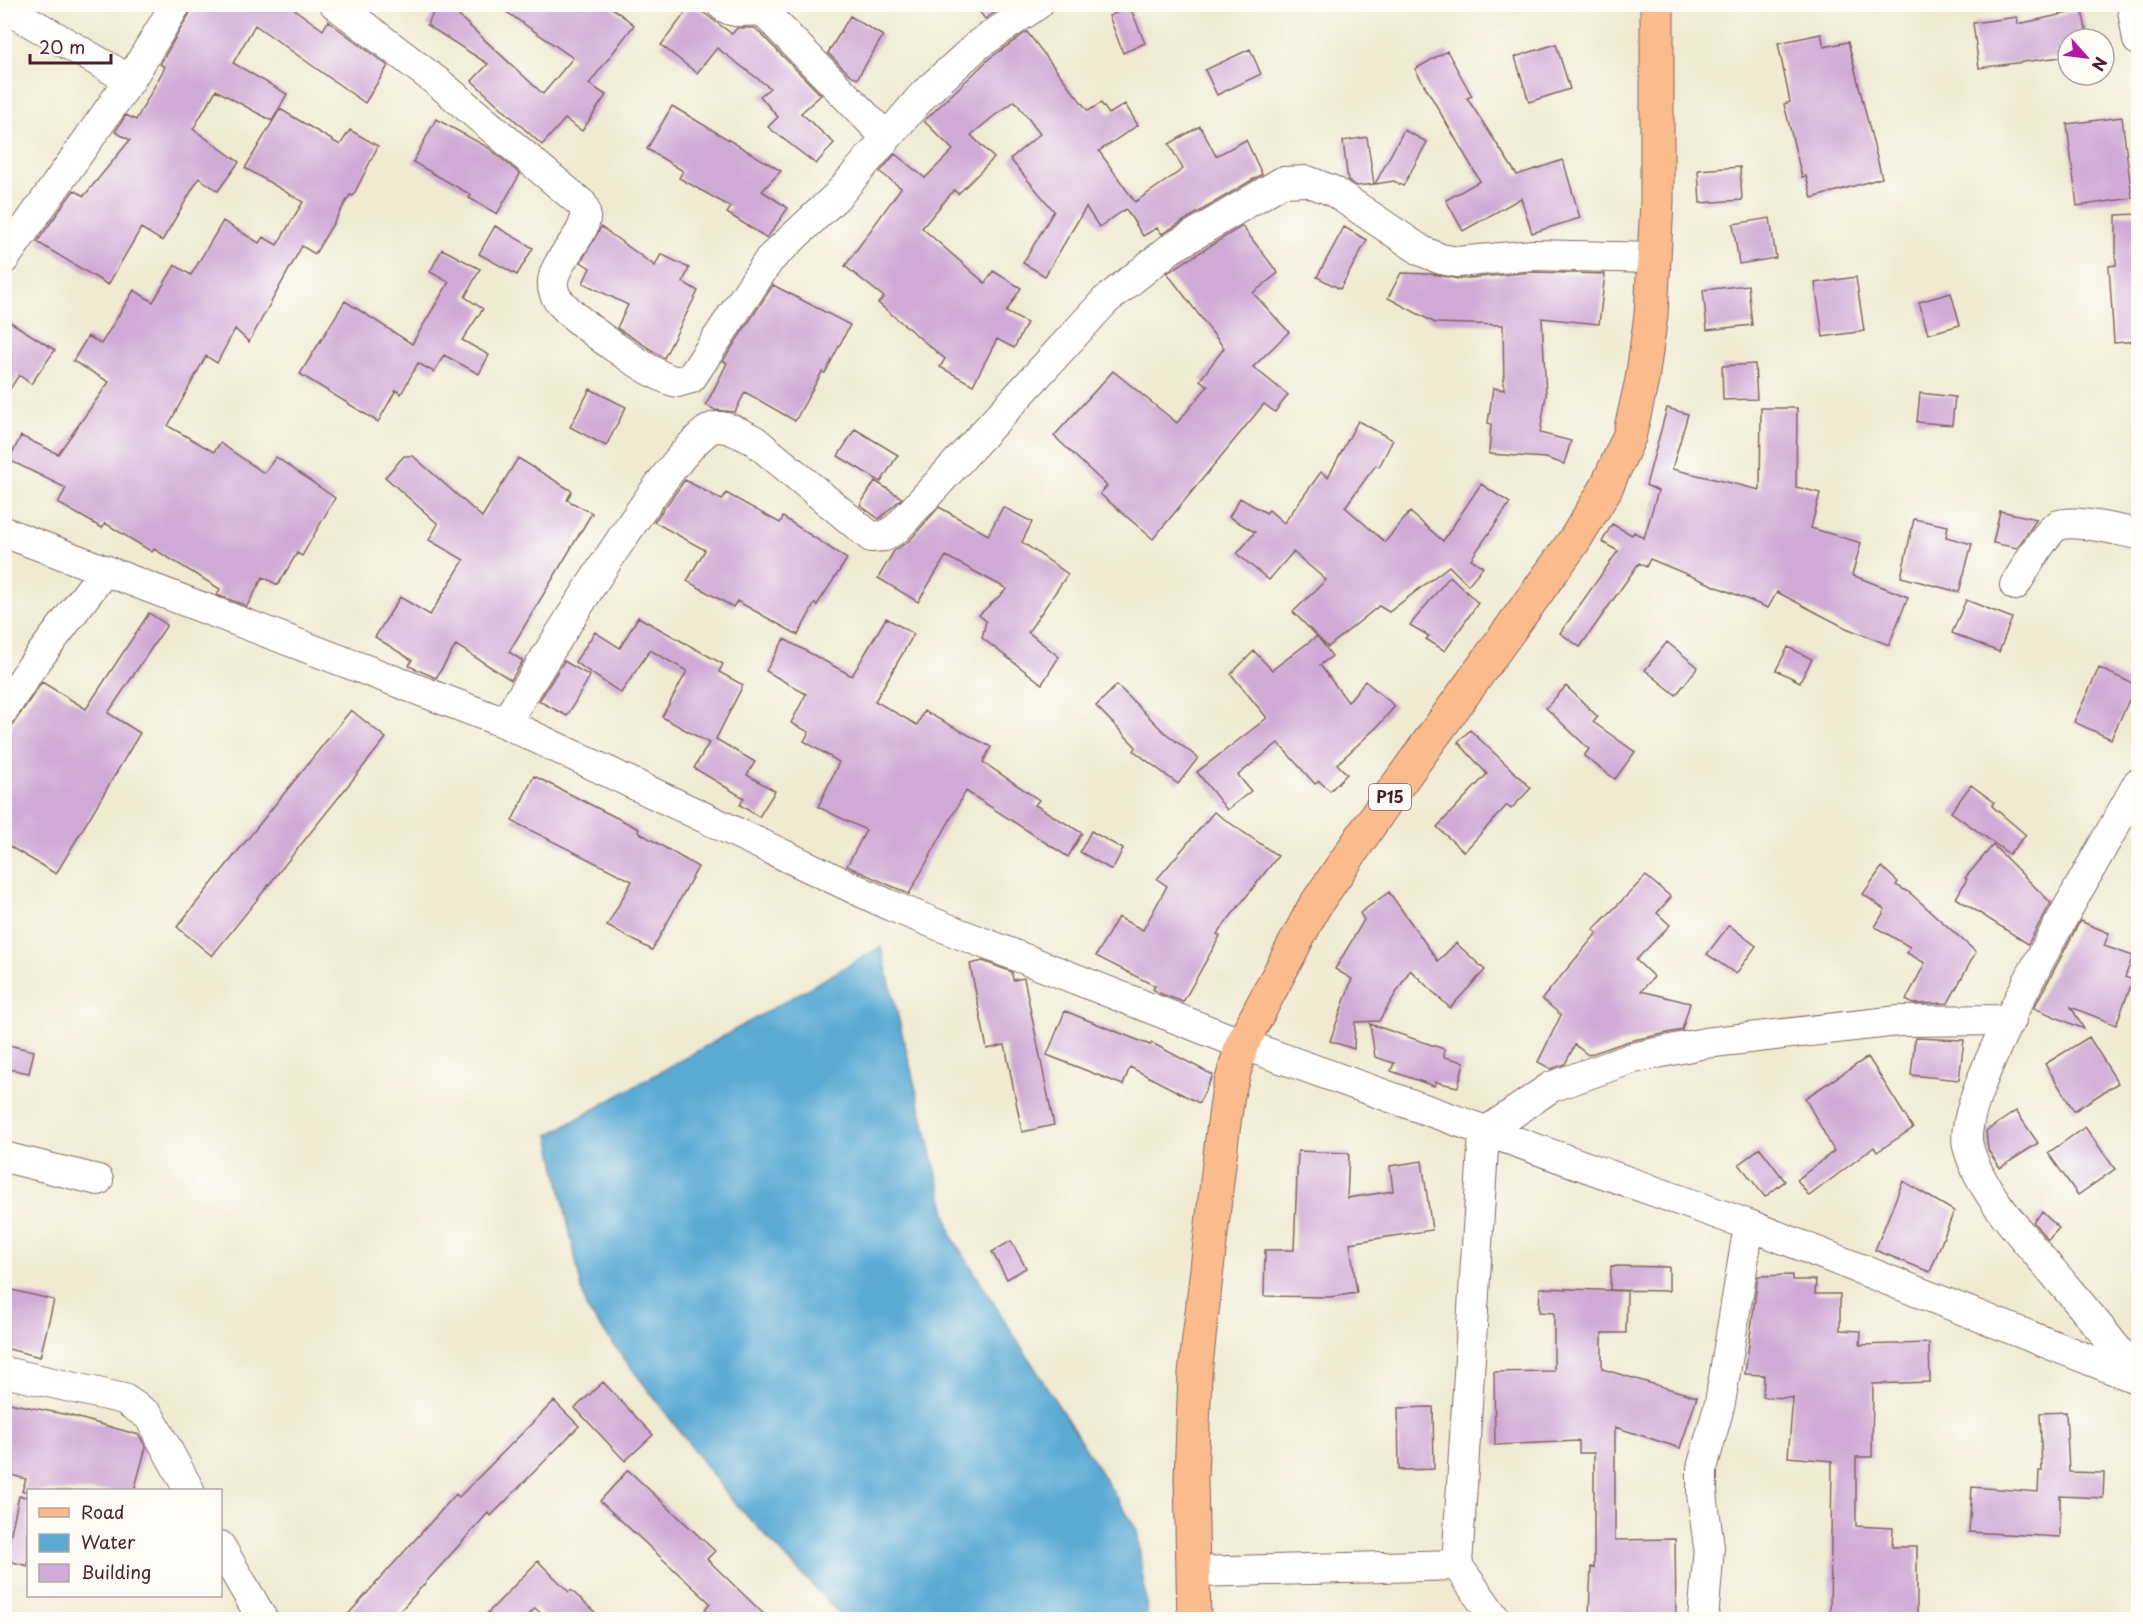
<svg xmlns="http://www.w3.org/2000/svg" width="2143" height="1624" font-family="'Playpen Sans',sans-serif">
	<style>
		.water { fill: #5aaad4; stroke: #526480; stroke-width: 1.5 }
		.building { fill: #d0aad6 }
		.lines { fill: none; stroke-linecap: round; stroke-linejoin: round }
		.street-casing { stroke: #846665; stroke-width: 32 }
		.primary-casing { stroke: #846665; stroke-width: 35 }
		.street { stroke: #fff; stroke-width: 30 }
		.primary { stroke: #fbbb8d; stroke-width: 33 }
		.labels { text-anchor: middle; stroke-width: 6; stroke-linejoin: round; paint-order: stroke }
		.shield { fill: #fdfcf7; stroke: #806168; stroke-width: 1.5 }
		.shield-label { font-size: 16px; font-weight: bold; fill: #4a1f2b }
	</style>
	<rect width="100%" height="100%" fill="#fdfcf7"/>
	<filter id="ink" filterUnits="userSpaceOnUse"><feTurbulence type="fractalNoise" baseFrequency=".0167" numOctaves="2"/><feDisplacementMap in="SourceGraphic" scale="12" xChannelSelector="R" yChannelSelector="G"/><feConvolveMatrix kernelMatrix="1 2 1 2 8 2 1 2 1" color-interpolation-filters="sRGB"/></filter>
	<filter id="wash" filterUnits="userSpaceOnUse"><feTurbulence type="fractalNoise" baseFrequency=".008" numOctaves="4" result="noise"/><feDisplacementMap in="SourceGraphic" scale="24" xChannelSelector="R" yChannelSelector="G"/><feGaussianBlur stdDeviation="1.35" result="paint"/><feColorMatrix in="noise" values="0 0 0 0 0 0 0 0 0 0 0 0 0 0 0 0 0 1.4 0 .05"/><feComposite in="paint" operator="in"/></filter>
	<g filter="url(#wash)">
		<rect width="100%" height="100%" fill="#f0ead1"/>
		<path class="water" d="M 881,947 L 952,1237 L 1137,1530 L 1148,1619 L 844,1619 L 730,1498 L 586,1308 L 549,1135 Z"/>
		<g id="blocks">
			<path class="building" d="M 195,4 L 287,4 L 323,30 L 328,21 L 388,66 L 365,103 L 255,25 L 233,63 L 287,94 L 272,121 L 216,90 L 193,129 L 239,162 L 218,191 L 199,178 L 162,241 L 141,228 L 108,285 L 37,242 L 74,190 L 84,196 L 130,140 L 115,132 L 126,115 L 136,120 L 165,67 L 160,64 Z
				M 438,4 L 446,4 L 543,94 L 573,58 L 495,4 L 607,4 L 634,25 L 589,84 L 606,95 L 582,131 L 565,119 L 542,145 L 472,81 L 488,64 L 427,25 Z
				M 692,4 L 732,34 L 737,28 L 755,28 L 821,95 L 801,113 L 834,143 L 816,164 L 768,127 L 778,117 L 760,96 L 770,88 L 717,48 L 697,73 L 661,45 Z
				M 974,4 L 1005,4 L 1005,5 L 985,19 Z
				M 1130,7 L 1145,43 L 1123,53 L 1109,16 Z
				M 2082,10 L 2088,39 L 2068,39 L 2068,56 L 1979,68 L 1973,23 L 2017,17 L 2018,24 Z
				M 850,16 L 883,36 L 857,79 L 848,73 L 828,53 Z
				M 1027,32 L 1088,111 L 1101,103 L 1109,114 L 1125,104 L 1138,125 L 1099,151 L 1135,202 L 1183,169 L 1169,144 L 1200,126 L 1216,156 L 1246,140 L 1262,174 L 1162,234 L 1157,228 L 1143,236 L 1126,209 L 1099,227 L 1086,207 L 1045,276 L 1023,263 L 1054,211 L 1010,159 L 1040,134 L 1015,101 L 994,116 L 971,135 L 994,158 L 958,194 L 954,190 L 922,228 L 985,283 L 993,271 L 1021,288 L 1006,312 L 1027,323 L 1014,348 L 997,339 L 973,385 L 940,367 L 945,359 L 878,303 L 884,297 L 845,266 L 901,188 L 880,172 L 895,154 L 925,178 L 953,150 L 924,121 L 990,58 Z
				M 1821,34 L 1824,47 L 1848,42 L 1882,178 L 1812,198 L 1806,176 L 1802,177 L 1784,104 L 1790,102 L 1778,43 Z
				M 1556,44 L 1570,89 L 1529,102 L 1515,57 Z
				M 1250,49 L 1261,74 L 1217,95 L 1205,70 Z
				M 1447,51 L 1472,96 L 1467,98 L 1517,175 L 1563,160 L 1580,218 L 1532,233 L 1521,198 L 1463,231 L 1446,200 L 1480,181 L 1415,69 Z
				M 672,106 L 781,171 L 762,191 L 788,208 L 767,238 L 727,213 L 731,207 L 679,178 L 683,171 L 647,149 Z
				M 280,109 L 340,145 L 350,130 L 378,146 L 353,196 L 350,195 L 315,254 L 302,246 L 249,342 L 235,329 L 217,363 L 206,356 L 168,426 L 214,452 L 220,443 L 264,473 L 276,457 L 335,498 L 302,556 L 297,553 L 278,585 L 263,577 L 247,606 L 217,595 L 220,589 L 154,549 L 152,552 L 105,523 L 102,528 L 58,503 L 66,488 L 9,460 L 21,436 L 58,454 L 109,382 L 73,361 L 88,336 L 101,344 L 134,290 L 153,302 L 175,265 L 191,275 L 223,221 L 259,243 L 263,237 L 277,245 L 303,202 L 245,168 Z
				M 2122,117 L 2132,198 L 2077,206 L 2067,124 Z
				M 436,119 L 489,148 L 520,174 L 497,214 L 469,198 L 471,195 L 413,162 Z
				M 1404,130 L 1427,142 L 1403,186 L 1394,181 L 1375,184 Z
				M 1367,137 L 1374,184 L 1357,186 L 1348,181 L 1343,141 Z
				M 1740,167 L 1742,200 L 1700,203 L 1698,170 Z
				M 2139,214 L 2139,341 L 2114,343 L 2109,266 L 2116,265 L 2116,215 Z
				M 1770,218 L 1776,258 L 1739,264 L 1733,224 Z
				M 495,226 L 533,248 L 517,275 L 479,254 Z
				M 1242,226 L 1278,273 L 1253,293 L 1289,332 L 1253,367 L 1288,395 L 1275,412 L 1264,404 L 1153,539 L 1100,494 L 1107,486 L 1054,436 L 1113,371 L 1177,423 L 1208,386 L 1200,380 L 1224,348 L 1167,273 Z
				M 601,227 L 655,266 L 661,254 L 689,268 L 683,282 L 698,291 L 664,358 L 617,328 L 628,305 L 583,283 L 590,268 L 581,262 Z
				M 1344,227 L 1367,240 L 1340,289 L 1317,277 Z
				M 442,249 L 480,269 L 465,297 L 483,309 L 462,340 L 489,355 L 479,374 L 444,355 L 434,372 L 418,363 L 401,394 L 396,390 L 378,422 L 300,374 L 345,301 L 412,344 L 449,282 L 430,272 Z
				M 1534,272 L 1605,274 L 1599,324 L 1542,318 L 1546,395 L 1540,433 L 1571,441 L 1564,464 L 1546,458 L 1489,454 L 1491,424 L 1488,423 L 1493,388 L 1504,390 L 1503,325 L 1435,323 L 1388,298 L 1401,273 L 1432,274 L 1459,279 Z
				M 1856,277 L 1864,331 L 1823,337 L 1815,283 Z
				M 773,285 L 850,325 L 825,373 L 822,372 L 795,421 L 745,392 L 735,412 L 715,410 L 706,405 L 727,363 L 723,361 Z
				M 1748,285 L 1752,325 L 1707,330 L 1703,290 Z
				M 1951,293 L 1960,325 L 1928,334 L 1919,302 Z
				M 4,318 L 55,350 L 31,384 L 19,375 L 4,398 Z
				M 1755,364 L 1757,399 L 1723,400 L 1722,366 Z
				M 590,389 L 626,407 L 606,446 L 570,427 Z
				M 1920,393 L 1955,397 L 1952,425 L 1917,422 Z
				M 1667,408 L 1688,414 L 1672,469 L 1760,490 L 1761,408 L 1797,408 L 1796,487 L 1820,493 L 1811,528 L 1861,543 L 1852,575 L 1908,597 L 1889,645 L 1846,628 L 1777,592 L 1768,608 L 1650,559 L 1646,567 L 1639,563 L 1580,647 L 1560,633 L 1618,551 L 1602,542 L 1612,524 L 1632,535 L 1634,532 L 1644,538 L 1658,491 L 1646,485 Z
				M 1358,421 L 1393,440 L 1379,467 L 1376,465 L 1345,507 L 1385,542 L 1410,512 L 1443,541 L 1481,484 L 1510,503 L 1471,559 L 1483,567 L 1468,585 L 1449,566 L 1389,612 L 1379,606 L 1328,647 L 1293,612 L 1326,580 L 1293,552 L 1269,580 L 1237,554 L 1255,532 L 1229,517 L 1240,498 L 1266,513 L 1269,510 L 1284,523 L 1321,472 L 1328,477 Z
				M 855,429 L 898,455 L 881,482 L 838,456 Z
				M 404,456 L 413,456 L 482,517 L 518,458 L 572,491 L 567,500 L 592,513 L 509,652 L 523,661 L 511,680 L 456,645 L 436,678 L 409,666 L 412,660 L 375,637 L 400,597 L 430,615 L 464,560 L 429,540 L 438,524 L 385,477 Z
				M 685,480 L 722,500 L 726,493 L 780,523 L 783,517 L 847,559 L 817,605 L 815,603 L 798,635 L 737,601 L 733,607 L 687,581 L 705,550 L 654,522 Z
				M 875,481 L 902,498 L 879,519 L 860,505 Z
				M 939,507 L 988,535 L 1003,507 L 1032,522 L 1022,542 L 1068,574 L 1028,632 L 1059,657 L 1042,684 L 982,638 L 986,621 L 979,615 L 1007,589 L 946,556 L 918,602 L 878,578 L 894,551 L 910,540 Z
				M 2000,511 L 2037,519 L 2017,548 L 1993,543 Z
				M 1914,519 L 1948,526 L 1946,537 L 1972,544 L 1959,592 L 1901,577 Z
				M 1450,576 L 1478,603 L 1445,651 L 1426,639 L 1429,636 L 1410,625 Z
				M 1966,600 L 2012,618 L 1999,652 L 1952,633 Z
				M 149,613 L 167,625 L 108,713 L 140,733 L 56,874 L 4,843 L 4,737 L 42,682 L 86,709 Z
				M 638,617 L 723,664 L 719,672 L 743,685 L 716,739 L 755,762 L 747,775 L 775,791 L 759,817 L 740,805 L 744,798 L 694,768 L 709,743 L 662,717 L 687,671 L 650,650 L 621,693 L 575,662 L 595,632 L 620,648 Z
				M 886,618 L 914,634 L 875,701 L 917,725 L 924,711 L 991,747 L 983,762 L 1039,800 L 1035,805 L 1082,833 L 1068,857 L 966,791 L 909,894 L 847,866 L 866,830 L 818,807 L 839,762 L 804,741 L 809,732 L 791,723 L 806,694 L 766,671 L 784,639 L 852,676 Z
				M 1317,636 L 1332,656 L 1320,665 L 1348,702 L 1365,681 L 1395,706 L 1377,727 L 1337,764 L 1347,774 L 1330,791 L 1319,781 L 1315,784 L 1278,743 L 1238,775 L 1251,791 L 1227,810 L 1197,772 L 1267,718 L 1231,674 L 1254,651 L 1272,670 Z
				M 1667,642 L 1698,667 L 1676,695 L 1645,670 Z
				M 1788,647 L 1812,659 L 1800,682 L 1776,670 Z
				M 564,661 L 590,676 L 567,716 L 539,701 Z
				M 2099,668 L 2136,685 L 2111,739 L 2074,722 Z
				M 1117,685 L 1164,732 L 1198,758 L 1178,784 L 1134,751 L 1136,747 L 1096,706 Z
				M 1566,686 L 1598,717 L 1593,722 L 1635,752 L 1615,779 L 1584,756 L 1589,749 L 1546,708 Z
				M 351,710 L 386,738 L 212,956 L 177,927 Z
				M 1470,730 L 1531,788 L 1511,809 L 1507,805 L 1464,852 L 1437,827 L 1487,774 L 1458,742 Z
				M 534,776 L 639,829 L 638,832 L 698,867 L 652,950 L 607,926 L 632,881 L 512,821 Z
				M 1971,785 L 1994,802 L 1992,806 L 2026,835 L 2009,854 L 1951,812 Z
				M 1214,812 L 1278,856 L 1217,934 L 1220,936 L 1183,1002 L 1159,993 L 1153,989 L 1155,986 L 1096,956 L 1118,917 L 1143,930 L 1167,886 L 1157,879 Z
				M 1091,831 L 1123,849 L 1112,870 L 1080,852 Z
				M 1993,845 L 2051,903 L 2028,944 L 1956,898 L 1967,879 L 1965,878 Z
				M 1882,867 L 1898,882 L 1896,885 L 1910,893 L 1976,952 L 1948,1003 L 1913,1004 L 1906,1000 L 1925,963 L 1907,953 L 1910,947 L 1875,927 L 1885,910 L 1863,894 Z
				M 1646,876 L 1671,897 L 1657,913 L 1670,925 L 1636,960 L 1654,977 L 1641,991 L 1690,1003 L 1682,1030 L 1629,1041 L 1588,1055 L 1575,1045 L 1565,1064 L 1551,1069 L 1538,1062 L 1561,1015 L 1542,999 L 1597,933 L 1593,930 Z
				M 1389,892 L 1438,961 L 1456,943 L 1485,970 L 1450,1008 L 1410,970 L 1379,1021 L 1355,1022 L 1354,1049 L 1330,1041 L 1352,979 L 1335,969 L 1364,920 L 1360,913 Z
				M 2080,921 L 2109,933 L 2104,946 L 2133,956 L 2125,977 L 2133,980 L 2116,1025 L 2071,1007 L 2084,1029 L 2034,1008 Z
				M 1729,925 L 1756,946 L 1736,974 L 1707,954 Z
				M 983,961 L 1012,972 L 1013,980 L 1024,978 L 1054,1125 L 1022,1132 L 1005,1045 L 987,1049 L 970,964 Z
				M 1065,1011 L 1150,1045 L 1152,1043 L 1213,1075 L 1199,1103 L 1130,1067 L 1123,1085 L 1047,1055 Z
				M 1370,1024 L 1444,1049 L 1444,1057 L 1464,1062 L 1458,1087 L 1436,1082 L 1434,1086 L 1391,1071 L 1394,1063 L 1375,1057 Z
				M 2089,1037 L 2118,1083 L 2074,1111 L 2045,1064 Z
				M 1915,1038 L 1964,1040 L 1959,1080 L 1911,1075 Z
				M 4,1044 L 34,1051 L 29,1073 L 4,1068 Z
				M 1868,1057 L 1913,1128 L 1877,1152 L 1874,1147 L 1809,1196 L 1797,1180 L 1834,1151 L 1805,1098 Z
				M 2016,1111 L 2038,1143 L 2000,1168 L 1988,1150 L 1986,1131 Z
				M 2085,1127 L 2115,1169 L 2078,1195 L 2048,1153 Z
				M 1760,1148 L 1785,1181 L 1765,1197 L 1739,1164 Z
				M 1298,1151 L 1349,1153 L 1347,1198 L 1393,1191 L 1390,1166 L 1422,1161 L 1432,1230 L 1350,1243 L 1357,1293 L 1330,1297 L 1264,1296 L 1265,1250 L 1294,1250 Z
				M 1903,1181 L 1954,1211 L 1930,1272 L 1875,1250 Z
				M 2042,1212 L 2059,1228 L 2048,1240 L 2033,1222 Z
				M 1011,1241 L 1026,1268 L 1007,1279 L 992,1252 Z
				M 1611,1266 L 1669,1267 L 1669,1291 L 1610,1290 Z
				M 1792,1275 L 1792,1280 L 1816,1280 L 1815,1294 L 1840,1294 L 1840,1330 L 1861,1331 L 1860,1345 L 1929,1343 L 1930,1382 L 1873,1384 L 1872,1457 L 1856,1457 L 1856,1526 L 1893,1528 L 1892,1547 L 1917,1547 L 1917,1618 L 1830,1618 L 1832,1461 L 1788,1457 L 1793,1398 L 1763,1397 L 1764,1375 L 1745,1374 L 1758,1276 Z
				M 4,1288 L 54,1300 L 40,1357 L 4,1348 Z
				M 1540,1288 L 1627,1291 L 1626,1333 L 1602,1333 L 1602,1369 L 1697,1397 L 1680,1448 L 1615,1427 L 1615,1540 L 1675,1539 L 1676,1620 L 1618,1620 L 1618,1616 L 1589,1615 L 1591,1567 L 1594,1568 L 1594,1453 L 1579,1453 L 1579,1441 L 1495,1445 L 1494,1372 L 1554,1371 L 1554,1313 L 1539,1312 Z
				M 603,1382 L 653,1435 L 625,1461 L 575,1408 Z
				M 554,1401 L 579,1426 L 491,1516 L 488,1513 L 392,1620 L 343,1620 L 456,1494 L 459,1497 Z
				M 4,1402 L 68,1415 L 139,1435 L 146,1447 L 134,1491 L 22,1491 L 26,1479 L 4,1473 Z
				M 1433,1407 L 1434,1469 L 1399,1470 L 1398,1408 Z
				M 2066,1412 L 2069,1472 L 2104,1473 L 2103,1498 L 2060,1496 L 2060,1537 L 1969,1532 L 1972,1487 L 2038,1492 L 2039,1471 L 2042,1471 L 2040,1413 Z
				M 628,1470 L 715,1551 L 707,1559 L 770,1620 L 715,1620 L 705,1609 L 710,1603 L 600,1501 Z
				M 19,1496 L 28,1497 L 28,1566 L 5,1560 Z
				M 538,1561 L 569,1592 L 571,1590 L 603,1620 L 548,1620 L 535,1608 L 524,1620 L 481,1620 Z"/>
		</g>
	</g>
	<g filter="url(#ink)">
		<use href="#blocks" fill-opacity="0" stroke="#846665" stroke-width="1.5"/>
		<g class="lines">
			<g class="street-casing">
				<path id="street" d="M 335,4 L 440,84 L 582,204 C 597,229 556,254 553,281 C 552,288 555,297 560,302 C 578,323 651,376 677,382 L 691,378 L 695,372 L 769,260 L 837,196 L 923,95 L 979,44 L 1038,4
					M 721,4 C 735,17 747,8 763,11 L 886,137
					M 2132,4 L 2138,40
					M 4,7 L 130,80
					M 4,259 L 130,80 L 176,4
					M 4,532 L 505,723 L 887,904 L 958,933 L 1242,1044 L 1749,1225 L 2138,1379
					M 2015,585 C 2024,571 2045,531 2059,525 C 2076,519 2120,531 2138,534
					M 4,709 L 30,669 L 105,570
					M 505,723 C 532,681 681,429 716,427 C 729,426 744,435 755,441 L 871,537 L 885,536 L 897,528 L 1105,301 L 1170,249 L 1282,182 L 1307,181 L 1333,191 L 1422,251 L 1441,259 L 1457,262 L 1533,255 L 1654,258
					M 2138,783 C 2106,845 1954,1091 1968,1146 C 1980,1195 2032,1246 2063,1284 C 2089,1314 2114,1345 2138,1376
					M 4,1157 L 98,1180
					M 4,1372 L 124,1399 L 149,1416 L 189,1490
					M 220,1546 L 263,1620
					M 1193,1572 L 1457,1565
					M 1496,1620 L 1457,1565 L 1484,1133 L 1551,1087 L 1633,1058 L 1705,1043 L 1898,1021 L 2011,1020
					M 1703,1620 L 1709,1547 L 1702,1494 L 1702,1468 L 1720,1403 L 1749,1225"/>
			</g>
			<g class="primary-casing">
				<path id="primary" d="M 1194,1620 L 1191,1479 L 1195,1373 L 1222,1138 L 1228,1094 L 1242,1044 L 1314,907 L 1389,797 L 1574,541 L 1605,490 L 1629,437 L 1642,380 L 1651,315 L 1657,202 L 1657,4"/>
			</g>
			<use href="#street" class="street"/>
			<use href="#primary" class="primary"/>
		</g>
	</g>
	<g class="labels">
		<rect class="shield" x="1369" y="784" width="42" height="26" rx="4.5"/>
		<g class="shield-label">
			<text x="1390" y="803">P15</text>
		</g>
	</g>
	<rect width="2143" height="1624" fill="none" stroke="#fdfcf7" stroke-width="24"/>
	<rect x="27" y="1489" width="195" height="108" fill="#fdfcf7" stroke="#b5a4a5" stroke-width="1.5"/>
	<rect x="39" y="1508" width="30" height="9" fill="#fbbb8d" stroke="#b5a4a5" stroke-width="1.5"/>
	<text x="81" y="1519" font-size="18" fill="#4a1f2b">Road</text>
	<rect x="39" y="1534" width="30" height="18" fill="#5aaad4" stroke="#b5a4a5" stroke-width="1.5"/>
	<text x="81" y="1549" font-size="18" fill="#4a1f2b">Water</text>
	<rect x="39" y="1564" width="30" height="18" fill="#d0aad6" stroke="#b5a4a5" stroke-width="1.5"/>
	<text x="81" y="1579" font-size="18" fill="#4a1f2b">Building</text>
	<g transform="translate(2086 57) rotate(118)"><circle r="28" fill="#fdfcf7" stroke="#b5a4a5" stroke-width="1.5"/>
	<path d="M0-4.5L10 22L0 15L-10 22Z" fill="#b5179e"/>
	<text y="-9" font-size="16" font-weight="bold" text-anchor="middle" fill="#4a1f2b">N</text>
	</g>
	<path d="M30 54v9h81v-9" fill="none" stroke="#4a1f2b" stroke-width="3"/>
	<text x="39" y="54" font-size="18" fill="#4a1f2b" stroke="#fdfcf7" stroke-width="4.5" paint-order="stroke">20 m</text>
</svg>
